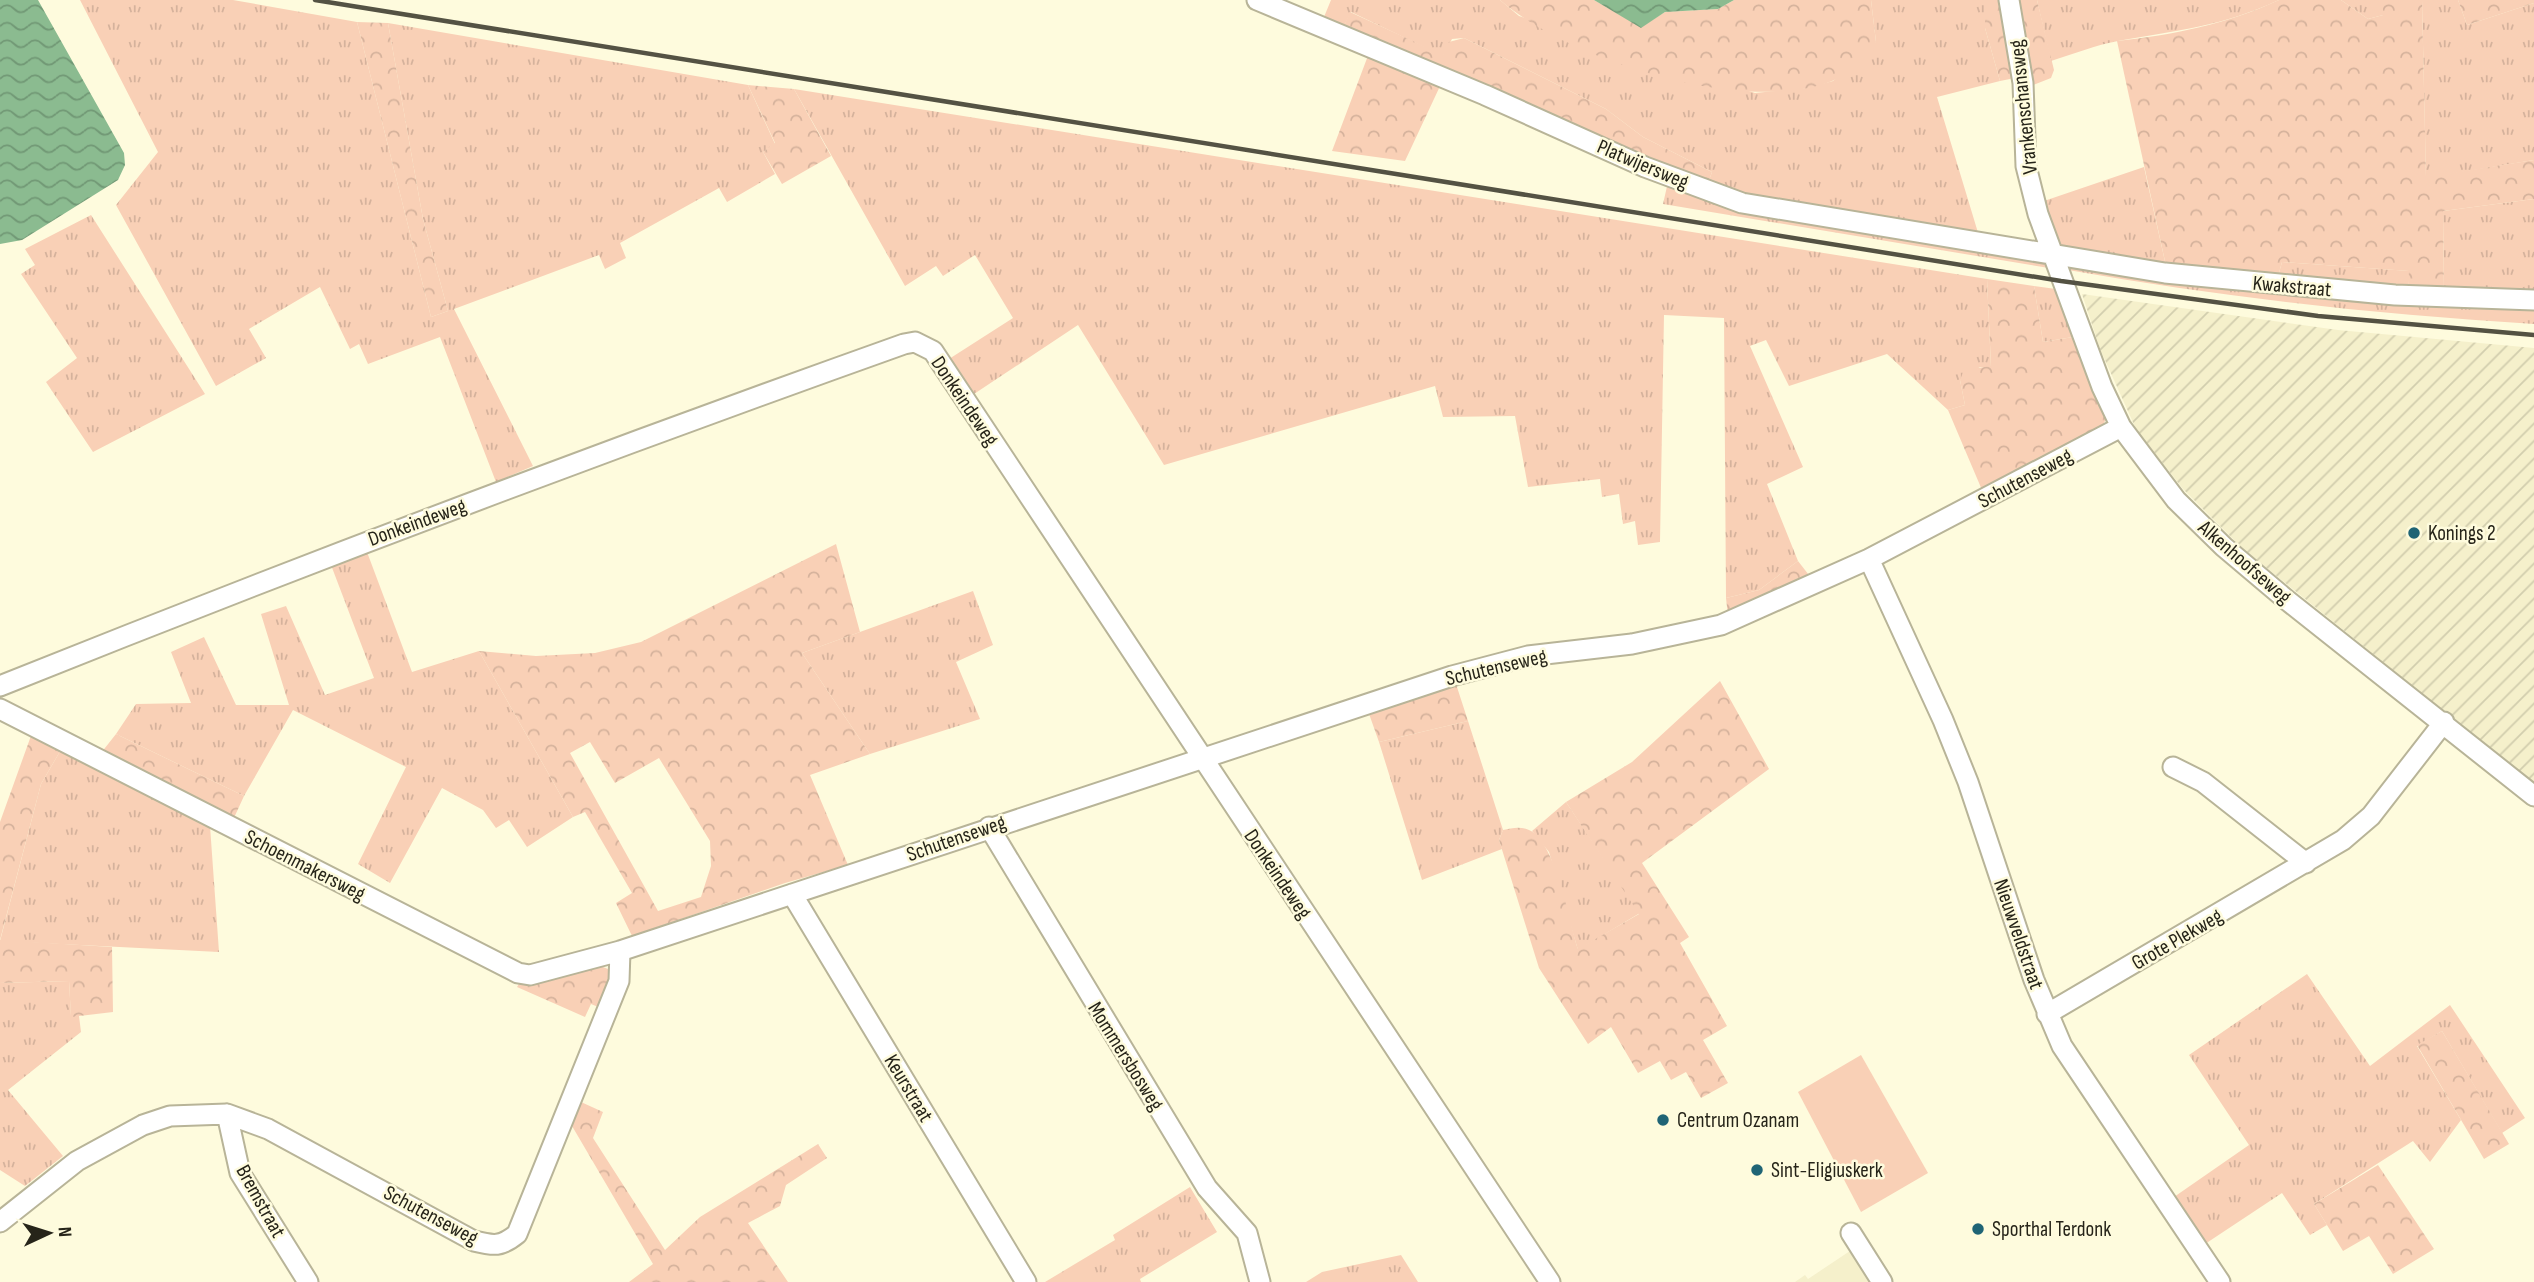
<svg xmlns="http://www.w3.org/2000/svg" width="2534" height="1282" font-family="'Sofia Sans Condensed',sans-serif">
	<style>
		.built { fill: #f5f0cb }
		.industrial { fill: url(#industrial-furrows) }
		.grass { fill: url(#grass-tufts) }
		.forest { fill: url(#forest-crowns); fill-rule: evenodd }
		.pitch { fill: #f9d0b6 }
		.water { fill: url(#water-waves) }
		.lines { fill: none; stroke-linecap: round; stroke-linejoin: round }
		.minor-casing { stroke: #b8b498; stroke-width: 23 }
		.minor { stroke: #fff; stroke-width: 19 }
		.rail { stroke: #545243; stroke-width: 4.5 }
		.poi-dot { fill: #1f6475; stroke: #fefbdd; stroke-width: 2.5 }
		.labels { text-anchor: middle; stroke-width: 5; stroke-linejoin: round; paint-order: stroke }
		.street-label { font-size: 21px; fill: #262419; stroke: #fefbdd }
		.poi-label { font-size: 21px; fill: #262419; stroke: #fefbdd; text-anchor: start }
	</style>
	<defs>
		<pattern id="industrial-furrows" width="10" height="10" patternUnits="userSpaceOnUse" patternTransform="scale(1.75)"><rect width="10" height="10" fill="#f5f0cb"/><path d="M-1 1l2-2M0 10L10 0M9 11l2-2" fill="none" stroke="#d2ceae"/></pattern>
		<pattern id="grass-tufts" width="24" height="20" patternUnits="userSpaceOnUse" patternTransform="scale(1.75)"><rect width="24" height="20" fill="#f9d0b6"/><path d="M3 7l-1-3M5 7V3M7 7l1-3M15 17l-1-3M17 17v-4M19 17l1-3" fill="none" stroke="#d5b29c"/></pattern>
		<pattern id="forest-crowns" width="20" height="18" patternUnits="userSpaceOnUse" patternTransform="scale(1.75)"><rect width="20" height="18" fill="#f9d0b6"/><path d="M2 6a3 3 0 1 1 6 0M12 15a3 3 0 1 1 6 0" fill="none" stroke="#d5b29c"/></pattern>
		<pattern id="water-waves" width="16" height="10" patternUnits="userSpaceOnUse" patternTransform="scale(1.75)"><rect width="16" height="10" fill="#8bbb90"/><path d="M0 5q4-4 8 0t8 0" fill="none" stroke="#719875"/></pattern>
	</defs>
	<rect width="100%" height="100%" fill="#fefbdd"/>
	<path class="built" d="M 1853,1249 L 1874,1282 L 1795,1282 L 1805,1275 L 1808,1279 Z"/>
	<path class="industrial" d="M 2082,294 L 2338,330 L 2534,348 L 2534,784 L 2242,548 L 2183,489 L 2136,429 L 2100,349 Z"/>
	<path class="grass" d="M 80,0 L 233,0 L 357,22 L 431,317 L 448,311 L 423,219 L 388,23 L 748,85 L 775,144 L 763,152 L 775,174 L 727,202 L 719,188 L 620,243 L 626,258 L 605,269 L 599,255 L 454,309 L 533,466 L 496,482 L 440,337 L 368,364 L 359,344 L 350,349 L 320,287 L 249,329 L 266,358 L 216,386 L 116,205 L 158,152 Z
		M 1331,0 L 1500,0 L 1519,16 L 1755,93 L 1806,88 L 1833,81 L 1876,42 L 1871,0 L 1985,0 L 1985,28 L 2000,81 L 1937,97 L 1979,236 L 1781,204 L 1707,186 L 1712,172 L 1643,137 L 1606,109 L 1464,38 L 1452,39 L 1443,56 L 1351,12 L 1344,26 L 1324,17 Z
		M 2037,0 L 2279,0 C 2221,27 2178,30 2118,41 C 2096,45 2073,54 2051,61 Z
		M 2341,0 L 2383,0 L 2383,15 L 2368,19 Z
		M 2422,0 L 2458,0 L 2467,25 L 2534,3 L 2534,160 L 2426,178 Z
		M 794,89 L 1987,279 L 1991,367 L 1980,367 L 1960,380 L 1965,405 L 1948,410 L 1887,354 L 1789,386 L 1766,340 L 1750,346 L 1803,467 L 1767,484 L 1798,561 L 1759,590 L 1726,598 L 1724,318 L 1664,315 L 1660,542 L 1638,545 L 1635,521 L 1623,524 L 1619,494 L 1602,497 L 1600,479 L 1528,487 L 1515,416 L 1443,417 L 1435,386 L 1164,465 L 1078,325 L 971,396 L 949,359 L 1013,318 L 975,255 L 943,276 L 936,266 L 905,286 Z
		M 2144,167 L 2166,266 L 2063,248 L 2056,243 L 2044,201 Z
		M 1668,182 L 2042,257 L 2049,268 L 1663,204 Z
		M 2534,199 L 2534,296 L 2444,291 L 2443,211 Z
		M 91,215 L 205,394 L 93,452 L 46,382 L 77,358 L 21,274 L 35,265 L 25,249 Z
		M 2282,262 L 2410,271 L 2408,290 L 2277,280 Z
		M 2067,263 L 2534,308 L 2534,324 C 2378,315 2222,297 2068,270 Z
		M 2034,286 L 2056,289 L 2073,337 L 2043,342 Z
		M 367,552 L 412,672 L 479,651 L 573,817 L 527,847 L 509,820 L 496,828 L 483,810 L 442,788 L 390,883 L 358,864 L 406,767 L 293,710 L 244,796 L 116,734 L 136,704 L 191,703 L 171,652 L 204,637 L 236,705 L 289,705 L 261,614 L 286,606 L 325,695 L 374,678 L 331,565 Z
		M 973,591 L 993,645 L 956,662 L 980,719 L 870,754 L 802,653 Z
		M 1468,721 L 1503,830 L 1499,840 L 1502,849 L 1422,880 L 1379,742 Z
		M 62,748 L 210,826 L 219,952 L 0,941 L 41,784 Z
		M 1566,802 L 1640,913 L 1578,950 L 1549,852 L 1532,831 Z
		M 2307,974 L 2370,1066 L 2450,1005 L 2525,1118 L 2502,1133 L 2442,1031 L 2417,1046 L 2461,1120 L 2430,1162 L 2413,1141 L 2314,1204 L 2327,1225 L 2310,1235 L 2282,1193 L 2205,1244 L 2174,1197 L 2249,1145 L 2189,1055 Z
		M 69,981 L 71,1016 L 79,1016 L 81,1032 L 8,1090 L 63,1156 L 25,1186 L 0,1170 L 0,983 Z
		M 1190,1187 L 1217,1232 L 1140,1279 L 1141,1282 L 1045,1282 L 1115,1240 L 1113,1235 Z
		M 1401,1255 L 1418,1282 L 1306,1282 L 1322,1272 Z"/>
	<path class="forest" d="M 1500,0 L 1594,0 L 1641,27 L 1665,12 L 1718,9 L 1734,0 L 1871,0 L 1876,42 L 1873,54 C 1860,64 1847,75 1832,81 C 1744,116 1569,60 1500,0 Z
		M 1985,0 L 2001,0 L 2015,78 L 2000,81 L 1985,28 Z
		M 2014,0 L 2037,0 L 2054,70 L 2051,78 L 2031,86 Z
		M 2279,0 L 2341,0 L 2368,19 L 2383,15 L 2383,0 L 2422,0 L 2426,177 L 2534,160 L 2534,199 L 2443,211 L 2444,291 L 2408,290 L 2409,271 L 2282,262 L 2277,280 L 2166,266 L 2117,41 C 2173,35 2227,24 2279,0 Z
		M 2458,0 L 2534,0 L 2534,3 L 2467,25 Z
		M 1350,12 L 1443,55 L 1445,43 L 1464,38 L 1606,109 L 1643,137 L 1712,172 L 1707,186 L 1344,26 Z
		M 357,22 L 388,23 L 423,219 L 448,311 L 431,317 Z
		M 1369,53 L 1441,84 L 1405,161 L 1332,151 Z
		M 748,85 L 794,89 L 831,156 L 782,184 L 763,152 L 775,143 Z
		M 1987,279 L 2034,286 L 2043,342 L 2073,337 L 2106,418 L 2103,426 L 1982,490 L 1948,410 L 1965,405 L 1960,380 L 1964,370 L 1991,366 Z
		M 836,544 L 860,632 L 802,653 L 870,754 L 810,775 L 848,865 L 785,883 L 632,936 L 616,903 L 632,893 L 585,812 L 573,817 L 479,651 L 536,656 L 595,653 L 641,642 ZM 590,742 L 615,783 L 659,758 L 710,841 L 711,866 L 701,897 L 658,911 L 570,753 Z
		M 1798,561 L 1812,579 L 1728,616 L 1726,598 L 1759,590 Z
		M 1720,681 L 1769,769 L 1642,863 L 1689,937 L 1680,943 L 1727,1026 L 1703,1040 L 1728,1083 L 1701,1098 L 1686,1072 L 1671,1080 L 1660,1061 L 1638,1073 L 1611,1027 L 1588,1044 L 1539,968 L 1499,840 L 1503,830 C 1512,828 1520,826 1529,830 C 1556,842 1569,921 1578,949 L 1639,914 L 1566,802 L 1632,762 Z
		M 1456,684 L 1468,721 L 1379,742 L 1368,711 Z
		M 32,733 L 62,748 L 41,784 L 0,940 L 112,947 L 113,1012 L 71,1017 L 69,981 L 0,983 L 0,822 Z
		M 116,734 L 244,796 L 233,820 L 101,753 Z
		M 598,965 L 608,969 L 612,980 L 603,1009 L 591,1004 L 585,1017 L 517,987 L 522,979 Z
		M 2442,1031 L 2509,1144 L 2484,1159 L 2417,1045 Z
		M 581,1102 L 603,1112 L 593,1138 L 665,1250 L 700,1217 L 818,1144 L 827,1158 L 786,1185 L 780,1206 L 748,1223 L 788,1282 L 629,1282 L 653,1264 L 572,1126 Z
		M 2378,1165 L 2434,1249 L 2393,1274 L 2369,1236 L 2343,1251 L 2314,1204 Z"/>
	<path class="pitch" d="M 1861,1055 L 1928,1173 L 1861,1212 L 1798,1092 Z"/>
	<path class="water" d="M 0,0 L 38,0 L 124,153 L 125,165 L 118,180 L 22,240 L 0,244 Z
		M 1594,0 L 1734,0 L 1718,9 L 1665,12 L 1641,28 Z"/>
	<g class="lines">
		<g class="minor-casing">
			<path id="minor" d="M 1257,0 L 1485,95 L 1645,167 L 1742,203 L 2165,273 L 2395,295 L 2534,300
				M 2009,0 L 2023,83 L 2026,166 L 2038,214 L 2102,387 L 2121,427 L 2176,500 L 2224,547 L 2288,601 L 2534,796
				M 1869,559 L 1943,720 L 1968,782 L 2034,980 L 2062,1046 L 2220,1282
				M 0,686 C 299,566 601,452 904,344 L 915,342 L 933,351 L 1550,1282
				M 0,709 L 518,973 L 530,975 L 620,951 L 1452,676 L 1528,656 L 1632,644 L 1721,625 L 1869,559 L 2121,427
				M 2173,767 L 2203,782 L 2306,863
				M 989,827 L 1207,1188 L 1247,1233 L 1260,1282
				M 792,894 L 1026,1282
				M 2047,1014 L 2343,840 L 2371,816 L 2444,722
				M 227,1114 L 240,1173 L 308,1282
				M 0,1222 L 77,1161 L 143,1125 L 170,1116 L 227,1114 L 268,1129 L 474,1241 C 494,1246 501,1247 517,1234 L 619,981 L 620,951
				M 1851,1233 L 1882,1282"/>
		</g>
		<use href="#minor" class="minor"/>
		<path class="rail" d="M 315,0 L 2061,281 L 2318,316 L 2534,335"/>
	</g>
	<g class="poi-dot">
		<circle cx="2414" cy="533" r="7"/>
		<circle cx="1663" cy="1120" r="7"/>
		<circle cx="1757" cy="1170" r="7"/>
		<circle cx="1978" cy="1229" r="7"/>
	</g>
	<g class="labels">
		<g class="street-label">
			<text transform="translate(2023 107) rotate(-96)" y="7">Vrankenschansweg</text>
			<text transform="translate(1643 164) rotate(23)" y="7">Platwijersweg</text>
			<text transform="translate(2292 286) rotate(5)" y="7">Kwakstraat</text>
			<text transform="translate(965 401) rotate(56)" y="7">Donkeindeweg</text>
			<text transform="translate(2025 478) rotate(-28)" y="7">Schutenseweg</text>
			<text transform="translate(417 522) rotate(-20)" y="7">Donkeindeweg</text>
			<text transform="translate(2245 562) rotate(41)" y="7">Alkenhoofseweg</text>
			<text transform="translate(1496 667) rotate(-13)" y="7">Schutenseweg</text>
			<text transform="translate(956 838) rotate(-19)" y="7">Schutenseweg</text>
			<text transform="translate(305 865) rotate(27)" y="7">Schoenmakersweg</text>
			<text transform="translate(1278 874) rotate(56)" y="7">Donkeindeweg</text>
			<text transform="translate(2019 934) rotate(71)" y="7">Nieuwveldstraat</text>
			<text transform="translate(2177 939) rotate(-30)" y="7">Grote Plekweg</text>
			<text transform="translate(1126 1056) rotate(58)" y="7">Mommersbosweg</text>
			<text transform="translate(909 1088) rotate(59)" y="7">Keurstraat</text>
			<text transform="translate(261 1201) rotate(61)" y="7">Bremstraat</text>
			<text transform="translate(431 1215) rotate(28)" y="7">Schutenseweg</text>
		</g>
		<g class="poi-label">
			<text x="2428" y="540">Konings 2</text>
			<text x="1677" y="1127">Centrum Ozanam</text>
			<text x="1771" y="1177">Sint-Eligiuskerk</text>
			<text x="1992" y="1236">Sporthal Terdonk</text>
		</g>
	</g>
	<g transform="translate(49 1233) rotate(86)" stroke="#fefbdd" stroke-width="5" paint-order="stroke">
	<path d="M0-5L12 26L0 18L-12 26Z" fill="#262419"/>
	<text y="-10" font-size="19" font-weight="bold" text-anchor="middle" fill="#262419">N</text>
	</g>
</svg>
